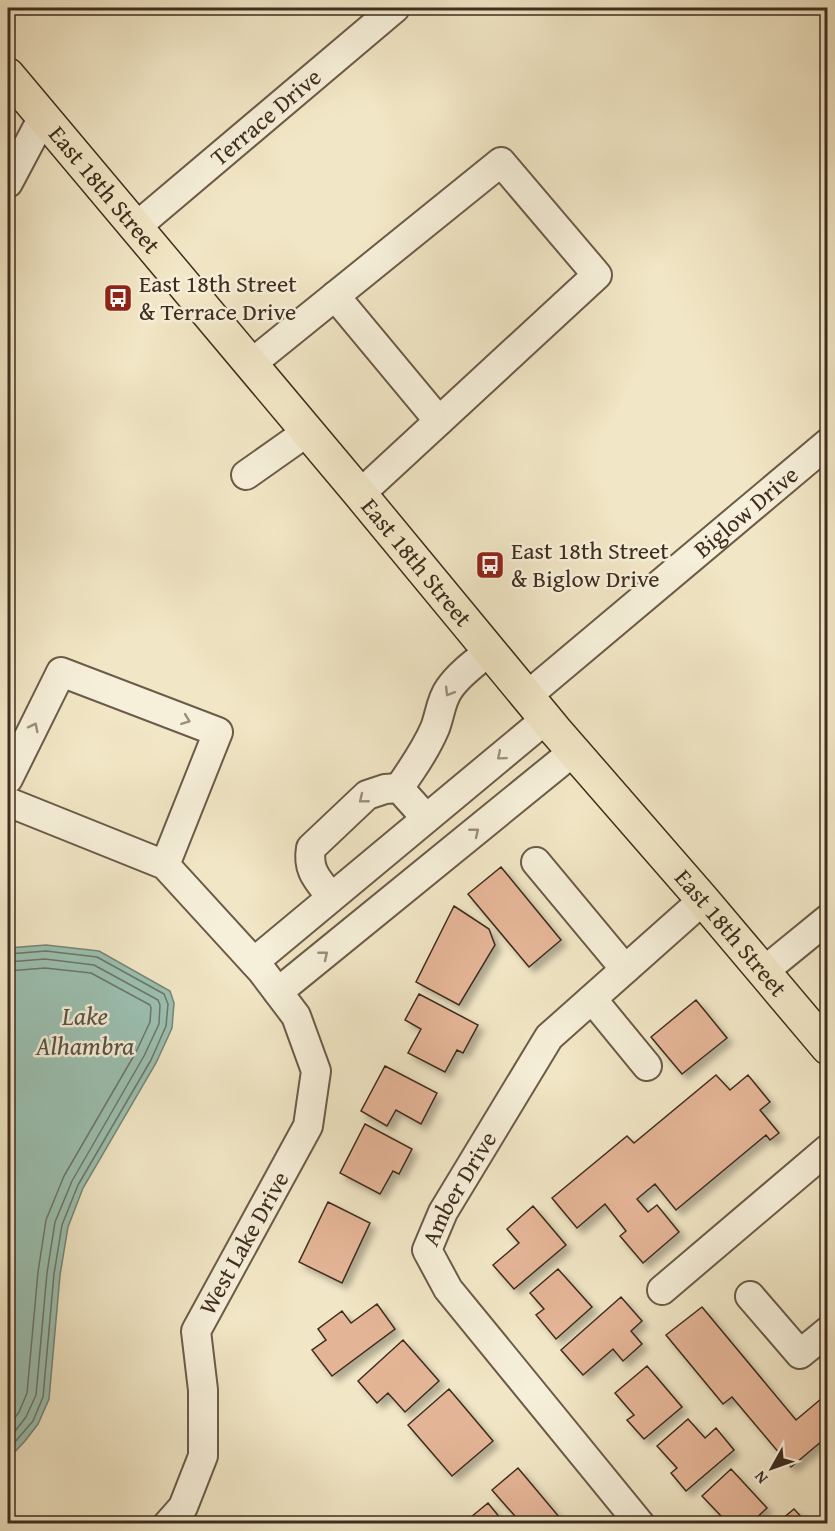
<svg xmlns="http://www.w3.org/2000/svg" width="835" height="1531" font-family="'Gentium Book Plus',serif">
	<style>
		.water { fill: #9bc0b1; stroke: #768577; stroke-width: 1.5 }
		.lines { fill: none; stroke-linecap: round; stroke-linejoin: round }
		.shore { stroke: #6d7668; stroke-width: 1.5 }
		.building { fill: #e4b496; stroke: #3f2d1f; stroke-width: 1.5; filter: url(#shadow) }
		.minor-casing { stroke: #6c5b48; stroke-width: 32 }
		.major-casing { stroke: #3f2d1f; stroke-width: 36 }
		.minor { stroke: #f6efd9; stroke-width: 28 }
		.major { stroke: #f1e6c5; stroke-width: 33 }
		.oneway { stroke: #9a8e7c }
		.labels { text-anchor: middle; stroke-width: 5; stroke-linejoin: round; paint-order: stroke }
		.street-label { font-size: 24px; fill: #3f2d1f; stroke: #f6efd9 }
		.poi-label { font-size: 24px; fill: #3f2d1f; stroke: #f6efd9; text-anchor: start }
		.water-label { font-size: 26px; font-style: italic; fill: #565244; stroke: #f6efd9 }
	</style>
	<defs>
		<filter id="shadow"><feDropShadow dx="5.5" dy="5.5" stdDeviation="3" flood-color="#0004"/></filter>
	</defs>
	<rect width="100%" height="100%" fill="#f1e6c5"/>
	<filter id="stains"><feTurbulence type="fractalNoise" baseFrequency=".00333" numOctaves="4"/><feColorMatrix values="0 0 0 0 .2 0 0 0 0 .09 0 0 0 0 .02 0 0 0 .5 -.17"/></filter>
	<radialGradient id="worn" r=".72"><stop offset=".6" stop-color="#630" stop-opacity="0"/><stop offset="1" stop-color="#630" stop-opacity=".3"/></radialGradient>
	<path class="water" d="M 46,945 L 99,951 L 170,991 L 174,1003 L 172,1028 L 156,1063 L 83,1188 L 68,1227 L 60,1275 L 49,1399 L 38,1424 L 25,1441 L 8,1459 L 8,948 Z"/>
	<g class="lines">
		<path class="shore" d="M 8,954 L 46,951 L 97,957 L 164,994 L 168,1004 L 166,1026 L 151,1060 L 78,1185 L 62,1225 L 54,1274 L 43,1397 L 33,1421 L 8,1450
			M 8,962 L 45,959 L 94,965 L 158,1000 L 160,1005 L 159,1024 L 144,1056 L 72,1181 L 55,1222 L 47,1273 L 36,1395 L 26,1417 L 8,1440
			M 8,971 L 45,968 L 91,973 L 150,1005 L 151,1008 L 150,1022 L 136,1052 L 64,1176 L 46,1220 L 38,1272 L 27,1393 L 19,1412 L 8,1427"/>
	</g>
	<path class="building" d="M 501,867 L 561,940 L 529,967 L 468,894 Z
		M 454,906 L 489,929 L 495,945 L 459,1005 L 416,982 Z
		M 419,994 L 478,1025 L 463,1053 L 457,1050 L 445,1072 L 408,1053 L 421,1029 L 405,1020 Z
		M 696,1000 L 727,1038 L 682,1074 L 651,1037 Z
		M 385,1066 L 437,1093 L 421,1124 L 396,1110 L 387,1126 L 361,1111 Z
		M 716,1075 L 730,1090 L 748,1075 L 770,1102 L 760,1110 L 779,1133 L 770,1140 L 766,1135 L 676,1210 L 655,1184 L 637,1199 L 648,1212 L 657,1205 L 679,1232 L 643,1263 L 620,1236 L 626,1231 L 605,1204 L 577,1228 L 552,1198 L 627,1136 L 634,1143 Z
		M 365,1124 L 412,1149 L 399,1174 L 393,1171 L 380,1194 L 340,1173 Z
		M 328,1202 L 370,1223 L 342,1283 L 299,1262 Z
		M 533,1206 L 566,1245 L 514,1289 L 493,1265 L 519,1243 L 507,1229 Z
		M 558,1269 L 592,1307 L 556,1339 L 536,1315 L 544,1309 L 530,1293 Z
		M 621,1297 L 642,1321 L 631,1331 L 642,1344 L 623,1361 L 613,1349 L 583,1375 L 561,1350 Z
		M 377,1304 L 395,1329 L 332,1376 L 312,1350 L 326,1340 L 318,1329 L 342,1311 L 351,1323 Z
		M 702,1307 L 796,1420 L 828,1393 L 828,1436 L 791,1467 L 732,1397 L 723,1404 L 666,1335 Z
		M 403,1340 L 439,1381 L 405,1412 L 388,1393 L 377,1403 L 358,1381 Z
		M 647,1366 L 682,1407 L 644,1439 L 627,1420 L 634,1415 L 615,1393 Z
		M 449,1389 L 493,1441 L 452,1476 L 408,1425 Z
		M 688,1419 L 705,1438 L 716,1428 L 734,1450 L 686,1491 L 671,1473 L 677,1468 L 657,1446 Z
		M 518,1468 L 565,1524 L 522,1524 L 492,1490 Z
		M 731,1469 L 767,1508 L 750,1524 L 717,1524 L 715,1522 L 721,1516 L 702,1496 Z
		M 488,1503 L 505,1524 L 477,1524 L 471,1517 Z
		M 794,1509 L 807,1523 L 776,1524 Z"/>
	<g class="lines">
		<g class="minor-casing">
			<g id="minor">
				<path d="M 8,183 L 43,117"/>
				<path id="s1" d="M 136,227 L 395,8"/>
				<path d="M 335,296 L 439,421"/>
				<path d="M 251,364 L 501,162 L 597,275 L 360,494"/>
				<path d="M 246,475 L 307,432"/>
				<path id="s2" d="M 527,696 L 828,443"/>
				<path d="M 8,779 L 61,672 L 218,732 L 165,865"/>
				<path d="M 399,788 C 413,768 426,749 435,728 C 440,715 441,700 449,689 C 459,674 476,662 490,651"/>
				<path d="M 8,802 L 165,865 L 262,971 L 296,1016 L 316,1071 L 308,1126 L 196,1331 L 203,1390 L 203,1456 L 183,1507 L 168,1524"/>
				<path d="M 536,862 L 625,969"/>
				<path d="M 331,897 C 318,880 307,871 311,848 L 367,795 L 385,789 L 399,788 L 426,818"/>
				<path d="M 254,962 L 546,719"/>
				<path d="M 763,972 L 828,919"/>
				<path d="M 278,992 L 574,751"/>
				<path d="M 592,999 L 647,1066"/>
				<path d="M 662,1290 L 828,1149"/>
				<path d="M 750,1296 L 800,1354 L 828,1331"/>
				<path id="s3" d="M 640,1524 L 448,1289 L 427,1250 L 443,1212 L 549,1037 L 703,900"/>
			</g>
		</g>
		<g class="major-casing">
			<g id="major">
				<path id="s4" d="M 8,75 L 360,494 L 555,730 L 703,900 L 828,1048"/>
			</g>
		</g>
		<use href="#minor" class="minor"/>
		<use href="#major" class="major"/>
	</g>
	<defs><path id="oneway-chevron" d="M-2-3.5L2.5 0L-2 3.5" fill="none" stroke-width="1.6" stroke-linecap="round" stroke-linejoin="round" transform="scale(1.5)"/></defs>
	<g class="oneway">
		<use href="#oneway-chevron" transform="translate(449 692) rotate(122)"/>
		<use href="#oneway-chevron" transform="translate(186 720) rotate(21)"/>
		<use href="#oneway-chevron" transform="translate(34 727) rotate(-63)"/>
		<use href="#oneway-chevron" transform="translate(501 756) rotate(140)"/>
		<use href="#oneway-chevron" transform="translate(363 799) rotate(141)"/>
		<use href="#oneway-chevron" transform="translate(475 832) rotate(-39)"/>
		<use href="#oneway-chevron" transform="translate(324 955) rotate(-39)"/>
	</g>
	<defs>
		<g id="bus-square" transform="scale(1.5)"><rect x="-9" y="-9" width="18" height="18" rx="4" fill="#8f2418" stroke="#f6efd9"/><path d="M-5-6H5V4H4V6H2V4H-2V6H-4V4H-5ZM-3.5-4V0h7V-4ZM-3.5 1.2v1.5H-2V1.2ZM2 1.2v1.5H3.5V1.2Z" fill="#fff"/></g>
	</defs>
	<g fill-rule="evenodd">
		<use href="#bus-square" x="118" y="298"/>
		<use href="#bus-square" x="490" y="565"/>
	</g>
	<g class="labels">
		<g class="street-label">
			<text dy="8" stroke="none"><textPath href="#s1" startOffset="170">Terrace Drive</textPath></text>
			<text dy="8" stroke="none"><textPath href="#s4" startOffset="150">East 18th Street</textPath></text>
			<text dy="8" stroke="none"><textPath href="#s2" startOffset="286">Biglow Drive</textPath></text>
			<text dy="8" stroke="none"><textPath href="#s4" startOffset="636">East 18th Street</textPath></text>
			<text dy="8" stroke="none"><textPath href="#s4" startOffset="1122">East 18th Street</textPath></text>
			<text dy="8" stroke="none"><textPath href="#s3" startOffset="417">Amber Drive</textPath></text>
			<text transform="translate(244 1243) rotate(-61)" y="8">West Lake Drive</text>
		</g>
		<g class="poi-label">
			<text x="139" y="292">East 18th Street<tspan x="139" dy="28">&amp; Terrace Drive</tspan></text>
			<text x="511" y="559">East 18th Street<tspan x="511" dy="28">&amp; Biglow Drive</tspan></text>
		</g>
		<g class="water-label">
			<text x="85" y="1025">Lake<tspan x="85" dy="30">Alhambra</tspan></text>
		</g>
	</g>
	<rect width="835" height="1531" fill="none" stroke="#f1e6c5" stroke-width="30"/>
	<rect x="9" y="9" width="817" height="1513" fill="none" stroke="#3f2d1f" stroke-width="3"/>
	<rect x="15" y="15" width="805" height="1501" fill="none" stroke="#3f2d1f" stroke-width="1.5"/>
	<g transform="translate(772 1468) rotate(230)" stroke="#f6efd9" stroke-width="4.5" paint-order="stroke">
	<path d="M0-4.5L10 22L0 15L-10 22Z" fill="#3f2d1f"/>
	<text y="-9" font-size="16" font-weight="bold" text-anchor="middle" fill="#3f2d1f">N</text>
	</g>
	<rect width="100%" height="100%" filter="url(#stains)"/>
	<rect width="100%" height="100%" fill="url(#worn)"/>
</svg>
